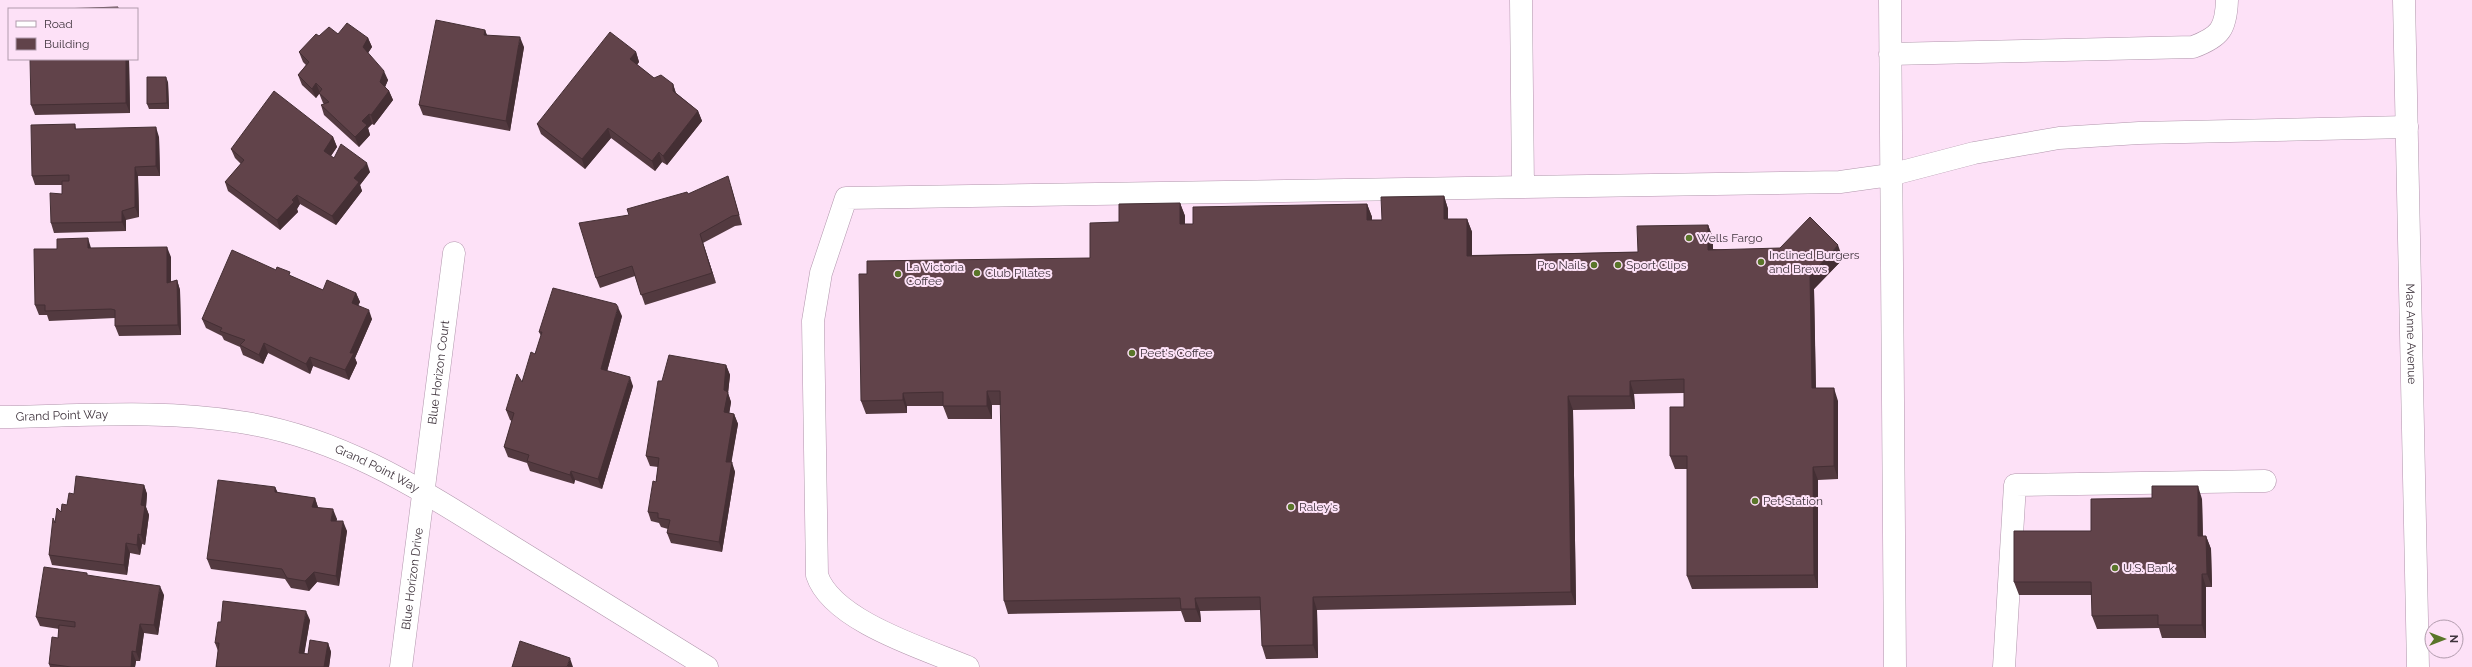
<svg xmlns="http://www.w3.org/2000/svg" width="2472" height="667" font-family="Raleway,sans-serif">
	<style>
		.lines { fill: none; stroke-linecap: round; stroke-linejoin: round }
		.service-casing { stroke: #b196ac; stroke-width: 23 }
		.minor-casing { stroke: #b196ac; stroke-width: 23 }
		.secondary-casing { stroke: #b196ac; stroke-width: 23 }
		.service { stroke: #fff; stroke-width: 22 }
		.minor { stroke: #fff; stroke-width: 22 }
		.secondary { stroke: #fff; stroke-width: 22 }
		.wall { fill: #533a40 }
		.shaded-wall { fill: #442f34 }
		.building { fill: #61434a; stroke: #442f34 }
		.poi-dot { fill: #597529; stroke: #fde1f7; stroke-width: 1.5 }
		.labels { text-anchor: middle; stroke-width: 4; stroke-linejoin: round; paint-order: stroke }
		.poi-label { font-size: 12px; fill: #40353e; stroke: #fde1f7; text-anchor: start }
		.street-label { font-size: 12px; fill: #40353e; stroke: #fde1f7 }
	</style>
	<rect width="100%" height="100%" fill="#fde1f7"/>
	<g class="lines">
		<g class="service-casing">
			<path id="service" d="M 1521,0 L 1523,187
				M 1890,0 L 1895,667
				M 1890,54 L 2193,47 C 2220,37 2226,29 2227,0
				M 968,667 C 925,649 832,621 817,575 L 813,321 L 821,273 L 846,198 L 1840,182 L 1890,175 L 1974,153 L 2059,138 L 2139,133 L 2407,127
				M 2004,667 L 2015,485 L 2265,481"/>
		</g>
		<g class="minor-casing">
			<g id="minor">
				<path id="s1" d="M 0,417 C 80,416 161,409 240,422 C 343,437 426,493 513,547 C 577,587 642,627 707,667"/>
				<path id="s2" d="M 401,667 L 454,253"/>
			</g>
		</g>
		<g class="secondary-casing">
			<g id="secondary">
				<path id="s3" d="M 2404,0 L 2418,667"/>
			</g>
		</g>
		<use href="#service" class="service"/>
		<use href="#minor" class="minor"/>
		<use href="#secondary" class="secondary"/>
	</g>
	<path class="wall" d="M 485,30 L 487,35 L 524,47 L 510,131 L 423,115 L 419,105 Z
		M 338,34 L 368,38 L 372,47 L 368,53 L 388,80 L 385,87 L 389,91 L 393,100 L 374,125 L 372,124 L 368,128 L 370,135 L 359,147 L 324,115 L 321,105 L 324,104 L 323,103 L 319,93 L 316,98 L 302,85 L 298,75 L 306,65 L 303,62 L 299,52 L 319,36 Z
		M 636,52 L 639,62 L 637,65 L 654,78 L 673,84 L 676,93 L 698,111 L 702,121 L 667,165 L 662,162 L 655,171 L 611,138 L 585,169 L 541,134 L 537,124 Z
		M 129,59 L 130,113 L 35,115 L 31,105 Z
		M 168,82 L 169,109 L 149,109 L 147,104 Z
		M 75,124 L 76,129 L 159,137 L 160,176 L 138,176 L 139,217 L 126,220 L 126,231 L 54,233 L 51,223 L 62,194 L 62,185 L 35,185 L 32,176 Z
		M 333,137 L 337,147 L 331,156 L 334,158 L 370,172 L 360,185 L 362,191 L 336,225 L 300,204 L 297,209 L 298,212 L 280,230 L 228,191 L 225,182 L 241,164 L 235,158 L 231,149 Z
		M 731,186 L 742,225 L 735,226 L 703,243 L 716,283 L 645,305 L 635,276 L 600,288 L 596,278 L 629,215 Z
		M 1444,196 L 1448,209 L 1448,219 L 1467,219 L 1472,232 L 1472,255 L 1638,252 L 1708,225 L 1713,238 L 1713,249 L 1843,259 L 1814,289 L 1816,388 L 1838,401 L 1838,479 L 1818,480 L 1818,588 L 1692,589 L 1687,576 L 1687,469 L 1675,469 L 1670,456 L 1684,407 L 1684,393 L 1634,394 L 1635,409 L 1573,410 L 1576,605 L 1317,610 L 1318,658 L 1266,659 L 1262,646 L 1261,610 L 1200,611 L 1201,622 L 1185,622 L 1181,611 L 1008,614 L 1004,601 L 1001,405 L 992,405 L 992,419 L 948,419 L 943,406 L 907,406 L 907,413 L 866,414 L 861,401 L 867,274 L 1090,258 L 1119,222 L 1180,203 L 1185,216 L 1185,224 L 1193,224 L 1367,204 L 1372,217 L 1372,220 L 1382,220 Z
		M 91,248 L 171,257 L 171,282 L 177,280 L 180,290 L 181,335 L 119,336 L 115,326 L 115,318 L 49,321 L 47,315 L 39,315 L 35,305 Z
		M 291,276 L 323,290 L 356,293 L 360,302 L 358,305 L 372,319 L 355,358 L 357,363 L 349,380 L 313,366 L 310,374 L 268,353 L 263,364 L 243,355 L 240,347 L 224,340 L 222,336 L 206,328 L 202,319 Z
		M 622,316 L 607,371 L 633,386 L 602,489 L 575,480 L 574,484 L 530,471 L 527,463 L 508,457 L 504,447 L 512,421 L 510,420 L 506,410 L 522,382 L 535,354 L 541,336 L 539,332 Z
		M 726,365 L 730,375 L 728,393 L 731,402 L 729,413 L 734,414 L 738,424 L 731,462 L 735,472 L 722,552 L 671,543 L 667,533 L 668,529 L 661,527 L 659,523 L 651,521 L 648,512 L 656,482 L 658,467 L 650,466 L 646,456 L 662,381 Z
		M 144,485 L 147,494 L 146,507 L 149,515 L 145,545 L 142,544 L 140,555 L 130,553 L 127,575 L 52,565 L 49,555 L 55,523 L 61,512 L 67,505 Z
		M 275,487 L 278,493 L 315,498 L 318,508 L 337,519 L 336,521 L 347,531 L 339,586 L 317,582 L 309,591 L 291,588 L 285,579 L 211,569 L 207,559 Z
		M 2202,499 L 2203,536 L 2206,536 L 2211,549 L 2212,587 L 2206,587 L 2206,638 L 2162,638 L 2159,628 L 2097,629 L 2092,616 L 2092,595 L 2019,595 L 2014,582 L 2091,531 Z
		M 88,576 L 164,595 L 158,635 L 144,633 L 140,661 L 136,661 L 135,667 L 50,667 L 49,664 L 58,638 L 59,629 L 40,626 L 36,617 Z
		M 310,620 L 304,653 L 308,654 L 328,643 L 331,652 L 329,667 L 216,667 L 218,651 L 215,643 Z"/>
	<path class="shaded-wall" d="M 485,30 L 488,39 L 484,35 Z
		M 520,37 L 524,47 L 510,131 L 506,121 Z
		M 368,38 L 372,47 L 366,56 L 363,47 Z
		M 636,52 L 639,62 L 633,69 L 630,59 Z
		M 126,59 L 129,59 L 130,113 L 126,103 Z
		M 384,71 L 388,80 L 383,92 L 380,82 Z
		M 166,77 L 168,82 L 169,109 L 167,103 Z
		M 316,83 L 320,93 L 316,98 L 312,89 Z
		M 673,84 L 676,94 L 673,91 Z
		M 389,91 L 393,100 L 374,125 L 371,115 Z
		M 698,111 L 702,121 L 667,165 L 663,156 Z
		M 369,114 L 372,124 L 368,128 L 370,135 L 359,147 L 355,137 L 362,121 Z
		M 156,127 L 159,137 L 160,176 L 156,166 Z
		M 608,128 L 611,138 L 585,169 L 582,159 Z
		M 333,137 L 337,147 L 328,160 L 324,151 Z
		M 659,152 L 662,162 L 655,171 L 652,161 Z
		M 367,163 L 370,172 L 360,185 L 362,191 L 336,225 L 332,216 L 354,178 Z
		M 135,167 L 138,176 L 139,217 L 135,207 Z
		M 297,195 L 300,204 L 297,209 L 298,212 L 280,230 L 277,220 Z
		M 1444,196 L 1448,209 L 1448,232 L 1444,219 Z
		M 1180,203 L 1185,216 L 1185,237 L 1180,224 Z
		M 1367,204 L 1372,217 L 1372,233 L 1367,220 Z
		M 122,211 L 126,220 L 126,231 L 122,222 Z
		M 1467,219 L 1472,232 L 1472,269 L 1467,256 Z
		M 1708,225 L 1713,238 L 1713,263 L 1708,250 Z
		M 700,234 L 703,243 L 716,283 L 712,273 Z
		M 88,238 L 91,248 L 91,258 L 88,248 Z
		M 1838,245 L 1843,259 L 1814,289 L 1816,401 L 1812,388 L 1810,276 Z
		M 167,247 L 171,257 L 171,293 L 167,283 Z
		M 177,280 L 180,290 L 181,335 L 178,325 Z
		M 356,293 L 360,302 L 355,312 L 352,303 Z
		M 618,307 L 622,316 L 605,379 L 601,369 Z
		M 369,310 L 372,319 L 355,358 L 357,363 L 349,380 L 345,370 L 350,353 Z
		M 264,343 L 268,353 L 263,364 L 259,355 Z
		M 310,357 L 313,366 L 310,374 L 306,364 Z
		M 726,365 L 730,375 L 728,393 L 731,402 L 728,422 L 724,412 L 724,390 Z
		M 630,377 L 633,386 L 602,489 L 598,479 Z
		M 1630,381 L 1634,394 L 1635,409 L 1630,396 Z
		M 1834,388 L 1838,401 L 1838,479 L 1834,466 Z
		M 987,391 L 992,405 L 992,419 L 987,406 Z
		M 903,393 L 907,406 L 907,413 L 903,400 Z
		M 1568,396 L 1573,410 L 1576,605 L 1571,592 Z
		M 734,414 L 738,424 L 730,471 L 726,462 Z
		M 732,462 L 735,472 L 722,552 L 719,542 Z
		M 1813,467 L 1818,480 L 1818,588 L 1814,575 Z
		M 571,471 L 575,480 L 574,484 L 570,475 Z
		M 144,485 L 147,494 L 146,507 L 149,515 L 145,545 L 141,535 L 141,505 Z
		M 2198,486 L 2202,499 L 2203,549 L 2198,536 Z
		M 275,487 L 279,496 L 275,492 Z
		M 315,498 L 318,507 L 316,517 L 312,507 Z
		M 333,509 L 337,519 L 335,530 L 331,521 Z
		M 343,521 L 347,531 L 339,586 L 336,576 Z
		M 138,534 L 142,544 L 140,555 L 137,545 Z
		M 2206,536 L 2211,549 L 2212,587 L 2207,574 Z
		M 126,543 L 130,553 L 127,575 L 124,565 Z
		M 314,572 L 317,582 L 309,591 L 305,581 Z
		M 2202,574 L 2206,587 L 2206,638 L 2202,625 Z
		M 160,586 L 164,595 L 158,635 L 154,625 Z
		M 1313,597 L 1317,610 L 1318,658 L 1313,645 Z
		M 1195,598 L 1200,611 L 1201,622 L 1196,609 Z
		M 306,611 L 310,620 L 303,662 L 299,653 Z
		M 140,624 L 144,633 L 140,661 L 136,652 Z
		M 328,643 L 331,652 L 329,667 L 324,667 Z
		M 132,651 L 136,661 L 135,667 L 131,667 Z
		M 570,658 L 573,667 L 567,667 Z"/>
	<path class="building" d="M 118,7 L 118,9 L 60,9 Z
		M 436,20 L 485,30 L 484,35 L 520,37 L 506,121 L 419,105 Z
		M 347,23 L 368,38 L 363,47 L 384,71 L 380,82 L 389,91 L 371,115 L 369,114 L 362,121 L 367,125 L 355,137 L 321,105 L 329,102 L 319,93 L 322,89 L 316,83 L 312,89 L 298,75 L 309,62 L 299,52 L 316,34 L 319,36 L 329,27 L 338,34 Z
		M 610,32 L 636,52 L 630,59 L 654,78 L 661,75 L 673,84 L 673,91 L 698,111 L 663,156 L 659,152 L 652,161 L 608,128 L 582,159 L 537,124 Z
		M 30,59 L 126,59 L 126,103 L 31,105 Z
		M 147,77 L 166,77 L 167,103 L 147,104 Z
		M 274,91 L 333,137 L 324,151 L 334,158 L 341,144 L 367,163 L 354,178 L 359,182 L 332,216 L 297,195 L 292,200 L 294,202 L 277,220 L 225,182 L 244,160 L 231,149 Z
		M 75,124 L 75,129 L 156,127 L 156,166 L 135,167 L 135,207 L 122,211 L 122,222 L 51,223 L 50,193 L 62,194 L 62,181 L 69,181 L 69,175 L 32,176 L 31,125 Z
		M 728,176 L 739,215 L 732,216 L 700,234 L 712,273 L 641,295 L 632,266 L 596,278 L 579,223 L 629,215 L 627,209 L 687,192 L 688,194 Z
		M 1444,196 L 1444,219 L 1467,219 L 1467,256 L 1638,252 L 1637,226 L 1708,225 L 1708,250 L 1780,248 L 1810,217 L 1838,245 L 1810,276 L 1812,388 L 1834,388 L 1834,466 L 1813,467 L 1814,575 L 1687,576 L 1687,456 L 1670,456 L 1670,407 L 1684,407 L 1684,379 L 1630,381 L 1630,396 L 1568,396 L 1571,592 L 1313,597 L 1313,645 L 1262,646 L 1260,597 L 1195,598 L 1196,609 L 1181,609 L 1180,598 L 1004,601 L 1000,391 L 987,391 L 987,406 L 943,406 L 943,392 L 903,393 L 903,400 L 861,401 L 859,274 L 867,274 L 867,261 L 1090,258 L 1090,223 L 1119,222 L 1119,204 L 1180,203 L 1180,224 L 1193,224 L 1193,207 L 1367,204 L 1367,220 L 1382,220 L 1381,197 Z
		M 88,238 L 88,248 L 167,247 L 167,283 L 177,280 L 178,325 L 115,326 L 115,310 L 111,309 L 45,311 L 45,305 L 35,305 L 34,249 L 57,249 L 57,239 Z
		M 232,250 L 276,270 L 277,267 L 290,272 L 289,275 L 323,290 L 327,280 L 356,293 L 352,303 L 369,310 L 350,353 L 354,353 L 345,370 L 310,357 L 306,364 L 264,343 L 259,355 L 240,345 L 245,340 L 220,331 L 222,328 L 202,319 Z
		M 553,288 L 616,304 L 618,307 L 601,369 L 630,377 L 598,479 L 571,471 L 570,475 L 527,461 L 529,455 L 504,447 L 514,413 L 506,410 L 517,374 L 522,382 L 531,352 L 535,354 L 542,332 L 539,332 Z
		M 669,355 L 726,365 L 724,390 L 728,392 L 724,412 L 734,414 L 726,462 L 732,462 L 719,542 L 667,533 L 670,520 L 658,518 L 658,513 L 648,512 L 653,481 L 656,482 L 659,458 L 646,456 L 658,381 L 662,381 Z
		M 76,476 L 144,485 L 141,505 L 145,506 L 141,535 L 138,534 L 137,545 L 126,543 L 124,565 L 49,555 L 53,518 L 55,523 L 57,508 L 61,512 L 62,504 L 67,505 L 69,493 L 74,494 Z
		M 218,480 L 275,487 L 275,492 L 315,498 L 312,507 L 333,509 L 331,521 L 343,521 L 336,576 L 314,572 L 305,581 L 287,578 L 282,569 L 207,559 Z
		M 2152,486 L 2198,486 L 2198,536 L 2206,536 L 2207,574 L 2202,574 L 2202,625 L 2158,625 L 2158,615 L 2092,616 L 2091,582 L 2014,582 L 2014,531 L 2091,531 L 2091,499 L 2152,498 Z
		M 44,567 L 87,573 L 87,575 L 160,586 L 154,625 L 140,624 L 136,652 L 132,651 L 131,667 L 71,667 L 49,664 L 52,637 L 58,638 L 59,625 L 75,627 L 75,622 L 36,617 Z
		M 223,601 L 306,611 L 299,653 L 308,654 L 310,640 L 328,643 L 324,667 L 216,667 L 219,643 L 215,643 L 218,622 L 221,622 Z
		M 520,641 L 570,658 L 567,667 L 512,667 Z"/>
	<g class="poi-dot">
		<circle cx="1689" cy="238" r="4"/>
		<circle cx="1761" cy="262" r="4"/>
		<circle cx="1594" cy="265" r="4"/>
		<circle cx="1618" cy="265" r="4"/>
		<circle cx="977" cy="273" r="4"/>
		<circle cx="898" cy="274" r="4"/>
		<circle cx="1132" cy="353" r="4"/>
		<circle cx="1755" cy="501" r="4"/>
		<circle cx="1291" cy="507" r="4"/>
		<circle cx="2115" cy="568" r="4"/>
	</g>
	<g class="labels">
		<g class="poi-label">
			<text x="1697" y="242">Wells Fargo</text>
			<text x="1769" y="259">Inclined Burgers<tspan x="1769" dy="14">and Brews</tspan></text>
			<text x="1586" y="269" text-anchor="end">Pro Nails</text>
			<text x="1626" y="269">Sport Clips</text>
			<text x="906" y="271">La Victoria<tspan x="906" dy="14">Coffee</tspan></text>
			<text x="985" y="277">Club Pilates</text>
			<text x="1140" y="357">Peet's Coffee</text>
			<text x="1763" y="505">Pet Station</text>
			<text x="1299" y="511">Raley's</text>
			<text x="2123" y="572">U.S. Bank</text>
		</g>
		<g class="street-label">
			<text dy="4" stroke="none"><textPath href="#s3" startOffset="334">Mae Anne Avenue</textPath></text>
			<text dy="4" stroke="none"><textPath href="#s2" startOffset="297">Blue Horizon Court</textPath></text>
			<text dy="4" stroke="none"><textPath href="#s1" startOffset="62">Grand Point Way</textPath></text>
			<text dy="4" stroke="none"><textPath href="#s1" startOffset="386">Grand Point Way</textPath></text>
			<text dy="4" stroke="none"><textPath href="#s2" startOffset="89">Blue Horizon Drive</textPath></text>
		</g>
	</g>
	<rect x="8" y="8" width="130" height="52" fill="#fde1f7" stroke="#b19cad"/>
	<rect x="16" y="21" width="20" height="6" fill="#ffffff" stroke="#b19cad"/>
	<text x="44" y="28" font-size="12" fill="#40353e">Road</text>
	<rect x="16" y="38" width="20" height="12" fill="#61434a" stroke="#b19cad"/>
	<text x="44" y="48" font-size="12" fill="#40353e">Building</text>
	<g transform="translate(2444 639) rotate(90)"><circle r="19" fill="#fde1f7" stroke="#b19cad"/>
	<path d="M0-3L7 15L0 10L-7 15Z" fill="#597529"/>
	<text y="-6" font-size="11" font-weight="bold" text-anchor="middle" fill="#40353e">N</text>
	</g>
</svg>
